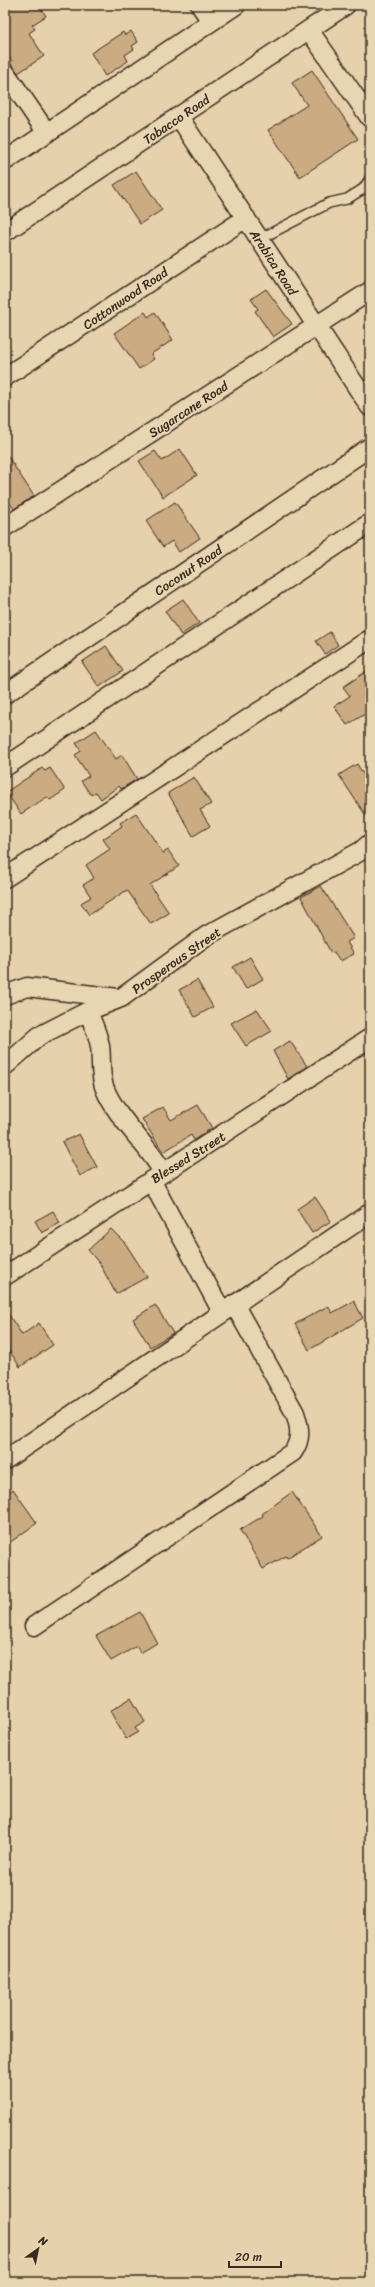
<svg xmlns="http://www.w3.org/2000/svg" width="375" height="2287" font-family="Sriracha,sans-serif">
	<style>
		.building { fill: #caab82; stroke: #3b2a1e }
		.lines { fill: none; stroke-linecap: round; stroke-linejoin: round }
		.service-casing { stroke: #3b2a1e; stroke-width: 12 }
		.minor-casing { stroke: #3b2a1e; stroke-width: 21 }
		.service { stroke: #e8d6b3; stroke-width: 9 }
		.minor { stroke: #e8d6b3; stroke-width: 18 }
		.labels { text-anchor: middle; stroke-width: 4; stroke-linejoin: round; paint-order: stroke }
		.street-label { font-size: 13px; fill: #3b2a1e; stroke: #e8d6b3 }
	</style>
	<rect width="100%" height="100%" fill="#e6d1ac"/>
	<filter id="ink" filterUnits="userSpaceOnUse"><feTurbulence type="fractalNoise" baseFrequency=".025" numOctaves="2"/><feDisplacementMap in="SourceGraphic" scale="8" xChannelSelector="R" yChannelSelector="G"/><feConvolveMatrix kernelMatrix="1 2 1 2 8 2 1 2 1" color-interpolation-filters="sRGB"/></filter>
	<g filter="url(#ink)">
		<path class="building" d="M 5,5 L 39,5 L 46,16 L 32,25 L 35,29 L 29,33 L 44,56 L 18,73 L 10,63 L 12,61 L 5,51 Z
			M 131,31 L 138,42 L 132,46 L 134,49 L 125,55 L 128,61 L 105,76 L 91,53 L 123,32 L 125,35 Z
			M 312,70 L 358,139 L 300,177 L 268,130 L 307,105 L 292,83 Z
			M 136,171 L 162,210 L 140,224 L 114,185 Z
			M 266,289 L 292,324 L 273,337 L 255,311 L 258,309 L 251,299 Z
			M 145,312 L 148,317 L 155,312 L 173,340 L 151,354 L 154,359 L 139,369 L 114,333 Z
			M 180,449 L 197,475 L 163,497 L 139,461 L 155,451 L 162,461 Z
			M 5,452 L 34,496 L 14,509 L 5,496 Z
			M 175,502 L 200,538 L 179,552 L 172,541 L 163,547 L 146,521 Z
			M 183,599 L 199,623 L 181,635 L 165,611 Z
			M 330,632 L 338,645 L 325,654 L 316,641 Z
			M 106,646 L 123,671 L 99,687 L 82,662 Z
			M 370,669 L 370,711 L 347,725 L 334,706 L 350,696 L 343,687 Z
			M 96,730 L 116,759 L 122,755 L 137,779 L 121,789 L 119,786 L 101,799 L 96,792 L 91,795 L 81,781 L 89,776 L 75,755 L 81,751 L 76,743 Z
			M 357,764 L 370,785 L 370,822 L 339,775 Z
			M 42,768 L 45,771 L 50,768 L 65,790 L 50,800 L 47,797 L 21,814 L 6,792 Z
			M 194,777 L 211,804 L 200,810 L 210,826 L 193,836 L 168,793 Z
			M 136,813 L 163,853 L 168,850 L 179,866 L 150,885 L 169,913 L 151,924 L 127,890 L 89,915 L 81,903 L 91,897 L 83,885 L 94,878 L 86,865 L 110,849 L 103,839 L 122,826 L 120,823 Z
			M 321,886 L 354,938 L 347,942 L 354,954 L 340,961 L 334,952 L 331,953 L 301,897 Z
			M 250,957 L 263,979 L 246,989 L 233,967 Z
			M 197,980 L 213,1007 L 195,1017 L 179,990 Z
			M 257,1009 L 272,1031 L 246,1046 L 231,1023 Z
			M 290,1041 L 307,1066 L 288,1079 L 273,1051 Z
			M 198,1105 L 212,1128 L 194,1140 L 191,1135 L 163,1152 L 142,1119 L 163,1107 L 171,1120 Z
			M 79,1134 L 97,1167 L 80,1176 L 62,1142 Z
			M 315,1197 L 331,1221 L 312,1233 L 297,1209 Z
			M 53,1211 L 60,1223 L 42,1233 L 35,1221 Z
			M 111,1229 L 125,1243 L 147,1277 L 116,1294 L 100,1264 L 88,1250 Z
			M 354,1301 L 363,1318 L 309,1350 L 295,1324 L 328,1306 L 332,1313 Z
			M 155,1305 L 173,1333 L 150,1347 L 133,1319 Z
			M 5,1309 L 22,1335 L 39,1323 L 53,1345 L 20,1367 L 5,1344 Z
			M 13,1489 L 37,1523 L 5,1546 L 5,1495 Z
			M 292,1492 L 322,1536 L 287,1558 L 286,1556 L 263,1569 L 240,1530 L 263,1516 L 262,1514 Z
			M 140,1612 L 157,1643 L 140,1653 L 137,1646 L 111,1661 L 96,1636 Z
			M 131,1698 L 145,1722 L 135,1728 L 138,1732 L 126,1739 L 110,1711 Z"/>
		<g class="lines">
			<g class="service-casing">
				<path id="service" d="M 260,239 L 329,203 L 347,199 L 363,189 L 370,179"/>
			</g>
			<g class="minor-casing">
				<path id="minor" d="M 200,5 L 211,21
					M 309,30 L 370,118
					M 5,72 L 47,133
					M 179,117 L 370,407
					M 5,161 L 236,5
					M 5,232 L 346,5
					M 5,377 L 246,218
					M 5,527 L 370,291
					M 5,694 L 370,447
					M 5,767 L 370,523
					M 5,878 L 370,639
					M 5,995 L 27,987 L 118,998
					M 88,1011 C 92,1022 98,1034 100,1046 C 102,1060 99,1075 105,1089 C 116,1117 147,1144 163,1172
					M 5,1066 L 39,1036 L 88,1011 L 121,998 L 206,936 L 361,851 L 370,843
					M 151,1180 L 222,1312
					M 5,1276 L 370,1038
					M 5,1460 L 370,1213
					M 34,1626 L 293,1452 C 302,1438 300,1428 295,1413 L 234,1304"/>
			</g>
			<use href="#service" class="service"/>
			<use href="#minor" class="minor"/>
		</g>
	</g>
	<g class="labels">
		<g class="street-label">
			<text transform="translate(176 119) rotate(-34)" y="5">Tobacco Road</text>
			<text transform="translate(274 262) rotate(57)" y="5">Arabica Road</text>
			<text transform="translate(125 298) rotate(-34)" y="5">Cottonwood Road</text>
			<text transform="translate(188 409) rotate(-33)" y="5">Sugarcane Road</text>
			<text transform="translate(188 570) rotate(-34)" y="5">Coconut Road</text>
			<text transform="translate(176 960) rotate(-35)" y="5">Prosperous Street</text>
			<text transform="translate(188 1157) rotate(-32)" y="5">Blessed Street</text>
		</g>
	</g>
	<rect width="375" height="2287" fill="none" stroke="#e8d6b3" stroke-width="20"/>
	<rect x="10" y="10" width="355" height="2267" fill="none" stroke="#3b2a1e" stroke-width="1.5" filter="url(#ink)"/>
	<g transform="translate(38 2249) rotate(33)" stroke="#e8d6b3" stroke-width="3" paint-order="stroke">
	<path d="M0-3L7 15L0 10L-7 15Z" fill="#3b2a1e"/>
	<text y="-6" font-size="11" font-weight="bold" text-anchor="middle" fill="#3b2a1e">N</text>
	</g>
	<path d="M229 2261v6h52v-6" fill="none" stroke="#3b2a1e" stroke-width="2"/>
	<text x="235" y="2261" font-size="12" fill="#3b2a1e" stroke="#e8d6b3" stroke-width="3" paint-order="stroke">20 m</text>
</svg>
